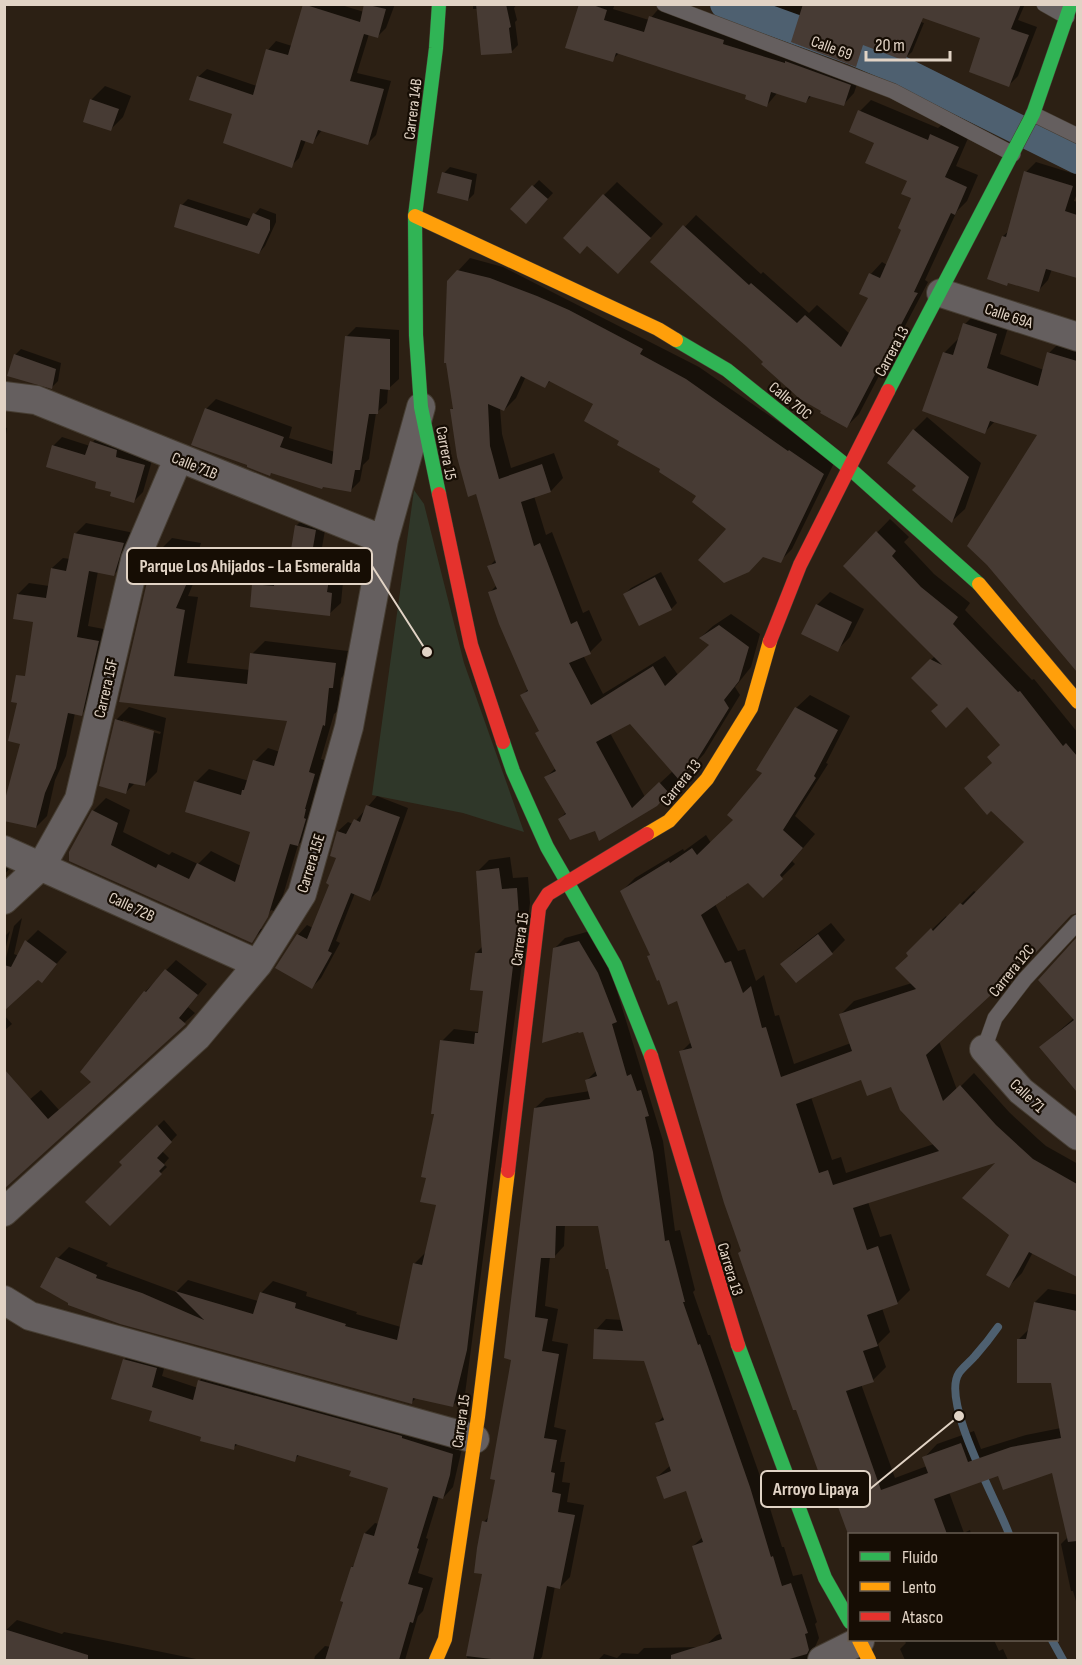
<svg xmlns="http://www.w3.org/2000/svg" width="1082" height="1665" font-family="'Sofia Sans Condensed',sans-serif">
	<style>
		.green { fill: #2f3729 }
		.shadow { fill: #0007; fill-rule: evenodd }
		.lines { fill: none; stroke-linecap: round; stroke-linejoin: round }
		.stream { stroke: #4e6070; stroke-width: 8 }
		.canal { stroke: #4e6070; stroke-width: 30 }
		.building { fill: #473b34; fill-rule: evenodd }
		.lane-casing { stroke: #463d32; stroke-width: 16 }
		.street-casing { stroke: #463d32; stroke-width: 30 }
		.fast-casing { stroke: #463d32; stroke-width: 15 }
		.slow-casing { stroke: #463d32; stroke-width: 15 }
		.jam-casing { stroke: #463d32; stroke-width: 15 }
		.lane { stroke: #655f5f; stroke-width: 15 }
		.street { stroke: #655f5f; stroke-width: 28 }
		.fast { stroke: #30b455; stroke-width: 14 }
		.slow { stroke: #ff9f0a; stroke-width: 14 }
		.jam { stroke: #e5322d; stroke-width: 14 }
		.labels { text-anchor: middle; stroke-width: 4.5; stroke-linejoin: round; paint-order: stroke }
		.street-label { font-size: 16px; fill: #e1d3c5; stroke: #160d04 }
		.leader { fill: none; stroke: #e1d3c5; stroke-width: 2 }
		.callout-dot { fill: #e1d3c5; stroke: #160d04; stroke-width: 2 }
		.callout { fill: #160d04; stroke: #e1d3c5; stroke-width: 2 }
		.callout-label { font-size: 18px; text-anchor: middle; font-weight: bold; fill: #e1d3c5 }
	</style>
	<rect width="100%" height="100%" fill="#2c2014"/>
	<path class="green" d="M 414,490 L 424,504 L 464,663 L 524,832 L 463,813 L 372,795 Z"/>
	<path class="shadow" d="M 305,4 L 338,4 L 364,12 L 366,4 L 395,4 L 386,28 L 378,36 L 369,34 L 357,73 L 391,81 L 376,135 L 367,144 L 322,130 L 313,142 L 306,140 L 299,158 L 291,166 L 198,77 L 207,69 L 257,86 L 268,50 L 276,41 L 292,46 Z
		M 473,4 L 517,4 L 514,8 L 517,20 L 515,22 L 518,45 L 512,51 L 478,9 L 473,9 Z
		M 581,4 L 615,4 L 613,9 L 649,20 L 661,6 L 860,75 L 854,93 L 844,104 L 812,95 L 806,102 L 778,92 L 767,105 L 748,94 L 619,53 L 612,60 Z
		M 748,4 L 866,4 L 924,23 L 912,52 L 904,59 L 867,45 L 863,58 L 856,65 L 799,21 Z
		M 931,4 L 1025,4 L 1018,20 L 1037,27 L 1018,76 L 1009,85 L 982,37 Z
		M 105,86 L 131,96 L 123,117 L 110,130 L 85,121 L 92,99 Z
		M 871,100 L 938,128 L 943,124 L 969,136 L 956,166 L 978,175 L 967,201 L 957,211 L 925,280 L 928,282 L 859,414 L 847,426 L 823,411 L 652,262 L 696,215 L 761,274 L 763,272 L 809,313 L 817,305 L 850,334 L 870,298 L 861,293 L 871,274 L 882,262 L 887,265 L 903,229 L 913,197 L 909,180 L 876,142 L 860,111 Z
		M 1036,162 L 1078,175 L 1078,191 L 1074,201 L 1078,202 L 1078,277 L 1052,269 L 1048,280 L 1038,291 L 1009,282 L 1007,284 L 1003,236 L 1009,231 L 1026,172 Z
		M 450,167 L 477,174 L 474,194 L 468,200 L 444,173 Z
		M 539,180 L 553,193 L 532,216 L 512,209 Z
		M 617,182 L 663,224 L 631,259 L 604,195 Z
		M 188,199 L 251,219 L 260,208 L 276,214 L 276,222 L 265,246 L 259,253 L 182,205 Z
		M 470,258 L 503,267 L 699,367 L 835,461 L 792,549 L 780,561 L 729,528 L 698,496 L 621,440 L 595,403 L 551,380 L 545,386 L 526,376 L 516,398 L 504,410 L 500,408 L 502,434 L 511,468 L 554,453 L 563,478 L 551,491 L 534,496 L 546,535 L 552,532 L 583,613 L 589,610 L 602,640 L 590,652 L 583,655 L 603,694 L 665,656 L 678,675 L 711,644 L 701,637 L 713,626 L 731,614 L 760,634 L 751,667 L 735,687 L 740,695 L 704,754 L 656,805 L 596,830 L 560,819 L 566,812 L 546,777 L 556,768 L 540,730 L 522,696 L 528,689 L 490,592 L 497,585 L 489,567 L 496,559 L 451,410 L 454,407 L 458,271 ZM 631,722 L 673,771 L 645,797 L 610,733 Z
		M 978,311 L 1010,321 L 1000,354 L 1044,370 L 1049,353 L 1062,340 L 1078,345 L 1078,670 L 988,564 L 1040,434 L 995,421 L 985,432 L 944,353 L 958,339 L 960,340 L 965,324 Z
		M 356,327 L 399,330 L 399,379 L 388,389 L 387,403 L 376,413 L 369,459 L 363,465 L 360,481 L 350,491 L 273,472 L 270,474 L 206,409 L 216,399 L 292,427 L 289,438 L 335,452 L 346,337 Z
		M 21,349 L 61,363 L 58,381 L 52,387 L 15,355 Z
		M 927,417 L 981,463 L 965,509 L 952,521 L 918,486 L 889,463 L 914,430 Z
		M 4,427 L 7,428 L 4,447 Z
		M 100,433 L 153,457 L 143,492 L 134,501 L 98,480 L 53,446 L 62,437 L 90,446 Z
		M 308,514 L 327,519 L 321,553 L 342,556 L 338,581 L 343,582 L 341,603 L 329,614 L 254,584 L 266,573 L 277,574 L 279,561 L 292,549 L 296,526 Z
		M 890,519 L 909,537 L 904,542 L 934,574 L 970,603 L 965,610 L 1032,680 L 1034,679 L 1078,733 L 1078,912 L 1071,914 L 1021,960 L 991,993 L 939,1041 L 957,1090 L 974,1073 L 1009,1112 L 1038,1139 L 1046,1146 L 1078,1164 L 1078,1276 L 1033,1252 L 1022,1273 L 1009,1286 L 1011,1235 L 1000,1160 L 868,1202 L 880,1237 L 891,1234 L 910,1290 L 897,1303 L 882,1308 L 890,1332 L 878,1344 L 886,1367 L 873,1380 L 861,1384 L 895,1478 L 927,1466 L 924,1458 L 937,1444 L 974,1431 L 981,1449 L 1026,1435 L 1061,1428 L 1052,1381 L 1018,1340 L 1030,1328 L 1035,1302 L 1048,1289 L 1078,1295 L 1078,1608 L 1073,1591 L 1071,1591 L 1061,1544 L 1069,1536 L 1054,1471 L 999,1474 L 949,1492 L 964,1533 L 970,1530 L 971,1534 L 850,1536 L 743,1250 L 681,1052 L 691,1042 L 678,999 L 660,978 L 648,956 L 651,954 L 622,891 L 635,878 L 683,849 L 684,851 L 706,835 L 711,843 L 735,820 L 764,773 L 796,708 L 810,695 L 850,716 L 826,763 L 828,764 L 795,816 L 815,834 L 792,861 L 795,864 L 763,896 L 748,881 L 715,904 L 738,951 L 745,949 L 756,981 L 764,975 L 775,1016 L 779,1015 L 794,1064 L 851,1043 L 841,1014 L 854,1001 L 912,983 L 910,956 L 921,940 L 946,916 L 947,918 L 974,891 L 977,893 L 1026,842 L 993,762 L 1001,744 L 967,705 L 940,705 L 913,678 L 935,656 L 845,566 ZM 861,1078 L 892,1085 L 934,1144 L 846,1173 L 841,1157 L 832,1160 L 811,1097 Z
		M 86,523 L 134,533 L 125,563 L 114,574 L 98,571 L 88,626 L 109,630 L 92,703 L 81,714 L 75,713 L 66,756 L 55,780 L 47,816 L 36,827 L 43,651 L 34,620 L 18,594 L 29,583 L 49,586 L 52,568 L 63,558 L 70,559 L 75,534 Z
		M 172,538 L 201,543 L 198,552 L 205,555 L 188,596 L 198,597 L 187,663 L 250,670 L 252,654 L 265,641 L 348,651 L 345,674 L 341,678 L 338,711 L 334,714 L 321,759 L 327,761 L 311,832 L 298,845 L 281,902 L 264,928 L 251,941 L 71,860 L 93,811 L 106,798 L 130,810 L 123,832 L 169,855 L 172,852 L 198,864 L 211,851 L 241,866 L 252,831 L 196,782 L 209,769 L 249,781 L 255,761 L 268,748 L 280,752 L 289,720 L 121,701 L 159,551 ZM 271,910 L 274,911 L 262,929 L 259,929 Z
		M 661,572 L 677,603 L 671,609 L 625,594 L 631,588 Z
		M 830,592 L 864,609 L 850,637 L 837,650 L 817,605 Z
		M 129,707 L 166,718 L 157,772 L 144,785 L 135,783 L 125,793 L 116,720 ZM 123,720 L 161,732 L 160,734 L 123,724 Z
		M 377,796 L 408,808 L 379,890 L 370,899 L 355,893 L 336,941 L 340,943 L 321,978 L 312,987 L 298,935 L 307,925 L 313,928 L 331,884 L 338,857 L 338,831 L 348,822 L 353,824 Z
		M 4,854 L 16,861 L 4,875 Z
		M 510,857 L 513,878 L 528,877 L 530,903 L 465,1394 L 453,1405 L 416,1398 L 411,1403 L 120,1322 L 58,1258 L 69,1247 L 108,1263 L 106,1266 L 176,1292 L 188,1280 L 258,1301 L 261,1293 L 273,1281 L 307,1292 L 306,1296 L 357,1312 L 356,1314 L 401,1327 L 414,1264 L 426,1252 L 438,1204 L 427,1177 L 442,1041 L 454,1029 L 478,1032 L 479,1031 L 485,990 L 476,953 L 483,946 L 477,872 L 489,860 Z
		M 22,918 L 14,954 L 19,956 L 27,941 L 38,930 L 67,952 L 41,981 L 4,966 L 14,926 Z
		M 831,923 L 845,940 L 832,953 L 782,964 L 795,951 Z
		M 10,931 L 4,954 L 4,937 Z
		M 590,931 L 608,962 L 663,1141 L 675,1231 L 680,1230 L 695,1290 L 693,1292 L 708,1335 L 710,1335 L 760,1476 L 782,1547 L 784,1547 L 793,1576 L 802,1574 L 817,1622 L 815,1624 L 819,1638 L 815,1647 L 817,1656 L 821,1660 L 598,1660 L 604,1654 L 617,1658 L 622,1653 L 638,1654 L 644,1648 L 707,1647 L 706,1645 L 717,1635 L 722,1633 L 693,1546 L 703,1537 L 687,1489 L 657,1477 L 671,1465 L 657,1423 L 664,1416 L 645,1359 L 596,1330 L 606,1319 L 622,1320 L 599,1224 L 565,1224 L 564,1246 L 554,1257 L 550,1256 L 545,1306 L 558,1309 L 552,1341 L 568,1344 L 554,1427 L 566,1430 L 560,1462 L 565,1462 L 562,1482 L 570,1483 L 567,1502 L 584,1505 L 570,1577 L 560,1587 L 555,1586 L 542,1657 L 539,1660 L 485,1660 L 467,1658 L 484,1573 L 484,1522 L 490,1515 L 513,1359 L 535,1108 L 546,1098 L 590,1091 L 587,1080 L 597,1070 L 554,949 L 565,938 Z
		M 1078,939 L 1078,1090 L 1041,1047 L 1074,1018 L 1040,980 Z
		M 176,960 L 207,984 L 188,1007 L 195,1013 L 4,1187 L 4,1121 L 41,1090 L 59,1110 L 92,1082 L 145,992 Z
		M 4,1015 L 12,1024 L 4,1031 Z
		M 164,1120 L 177,1135 L 162,1151 L 169,1158 L 164,1164 L 167,1167 L 110,1224 L 124,1165 L 121,1162 Z
		M 135,1349 L 167,1358 L 162,1376 L 198,1388 L 200,1380 L 210,1370 L 463,1444 L 453,1487 L 443,1498 L 439,1496 L 426,1538 L 428,1539 L 418,1573 L 433,1578 L 423,1611 L 418,1616 L 405,1660 L 314,1660 L 315,1656 L 325,1646 L 331,1647 L 352,1567 L 356,1563 L 365,1533 L 375,1523 L 379,1524 L 390,1487 L 352,1470 L 300,1454 L 294,1460 L 238,1444 L 233,1448 L 203,1436 L 154,1410 L 124,1360 Z
		M 17,1620 L 62,1634 L 64,1632 L 201,1660 L 4,1660 L 4,1632 Z
		M 904,1640 L 994,1640 L 999,1651 L 1003,1649 L 1008,1660 L 905,1660 L 900,1649 L 906,1643 Z"/>
	<g class="lines">
		<path class="stream" d="M 998,1327 C 991,1337 983,1347 975,1356 C 970,1362 963,1367 959,1373 C 940,1401 998,1503 1009,1534
			M 1052,1640 L 1063,1660"/>
		<path class="canal" d="M 725,4 L 855,51 L 899,70 L 1078,159"/>
	</g>
	<path class="building" d="M 303,4 L 360,22 L 364,4 L 386,9 L 378,38 L 364,34 L 350,81 L 384,89 L 368,145 L 318,130 L 313,144 L 301,140 L 292,168 L 223,143 L 232,114 L 189,100 L 197,76 L 253,95 L 266,49 L 288,55 Z
		M 476,4 L 506,4 L 511,27 L 509,28 L 512,53 L 481,55 Z
		M 579,4 L 590,4 L 607,10 L 604,20 L 644,32 L 649,16 L 724,40 L 723,44 L 785,63 L 785,61 L 851,85 L 844,106 L 809,96 L 806,103 L 771,92 L 767,107 L 745,99 L 746,95 L 616,53 L 613,62 L 565,48 Z
		M 803,4 L 1021,4 L 1011,29 L 1029,35 L 1009,87 L 969,72 L 980,38 L 923,18 L 905,61 L 863,45 L 856,67 L 791,42 Z
		M 90,99 L 119,109 L 111,131 L 83,122 Z
		M 858,110 L 928,140 L 930,134 L 959,147 L 945,177 L 967,187 L 955,215 L 951,213 L 936,245 L 914,292 L 918,293 L 915,298 L 847,428 L 820,413 L 821,411 L 800,399 L 761,364 L 763,362 L 746,346 L 650,262 L 683,225 L 749,285 L 751,283 L 797,323 L 805,315 L 841,347 L 868,298 L 859,294 L 869,273 L 880,278 L 901,230 L 898,228 L 911,198 L 901,194 L 907,181 L 865,163 L 874,143 L 849,132 Z
		M 1024,171 L 1073,186 L 1065,211 L 1077,215 L 1077,278 L 1046,269 L 1039,292 L 1008,283 L 1007,286 L 987,279 L 1002,236 L 1006,237 Z
		M 442,172 L 472,180 L 468,201 L 437,193 Z
		M 532,185 L 548,199 L 526,224 L 510,209 Z
		M 603,194 L 651,238 L 618,274 L 587,246 L 580,254 L 563,238 Z
		M 180,204 L 247,226 L 253,213 L 270,220 L 270,230 L 259,254 L 174,227 Z
		M 457,270 L 490,278 L 537,296 L 569,310 L 643,349 L 640,354 L 686,379 L 788,451 L 789,450 L 824,474 L 781,563 L 763,557 L 749,572 L 724,583 L 698,560 L 726,529 L 692,502 L 696,496 L 659,472 L 660,469 L 617,445 L 619,441 L 584,421 L 593,404 L 549,381 L 545,388 L 521,376 L 504,411 L 488,404 L 490,446 L 499,479 L 542,464 L 551,492 L 521,502 L 534,546 L 540,543 L 571,624 L 577,621 L 591,654 L 569,663 L 591,705 L 653,666 L 665,686 L 709,645 L 699,638 L 719,625 L 749,647 L 739,681 L 724,700 L 729,708 L 692,768 L 680,781 L 630,724 L 596,742 L 632,808 L 659,782 L 669,793 L 657,806 L 599,841 L 595,831 L 570,840 L 558,819 L 566,814 L 544,777 L 556,771 L 535,733 L 539,731 L 520,695 L 528,691 L 499,624 L 488,592 L 497,589 L 487,566 L 496,563 L 476,494 L 468,497 L 457,457 L 450,409 L 453,409 L 446,363 L 444,363 L 447,281 Z
		M 963,323 L 997,334 L 987,368 L 1038,386 L 1047,352 L 1077,361 L 1077,672 L 987,565 L 967,546 L 1037,435 L 990,421 L 985,434 L 922,411 L 943,352 L 953,355 Z
		M 345,336 L 390,339 L 390,390 L 380,389 L 378,414 L 369,414 L 360,470 L 355,470 L 351,492 L 323,487 L 322,489 L 271,473 L 270,476 L 247,467 L 247,465 L 191,445 L 205,408 L 284,437 L 280,447 L 332,464 Z
		M 14,354 L 56,369 L 52,389 L 7,376 Z
		M 913,429 L 969,477 L 952,523 L 912,490 L 916,486 L 887,463 Z
		M 90,441 L 117,450 L 116,457 L 145,465 L 134,503 L 110,496 L 111,492 L 95,488 L 96,482 L 46,467 L 52,445 L 85,455 Z
		M 295,525 L 316,530 L 310,565 L 331,567 L 327,592 L 332,593 L 330,616 L 250,607 L 252,584 L 274,586 L 277,560 L 289,562 Z
		M 876,531 L 896,551 L 892,556 L 921,587 L 958,617 L 953,624 L 1018,692 L 1020,691 L 1063,746 L 1066,743 L 1077,756 L 1077,913 L 1071,915 L 1024,965 L 1021,962 L 991,993 L 992,994 L 926,1055 L 943,1101 L 960,1085 L 996,1125 L 1033,1159 L 1077,1184 L 1077,1277 L 1029,1252 L 1009,1288 L 986,1275 L 1009,1235 L 962,1198 L 995,1163 L 853,1208 L 867,1250 L 878,1246 L 898,1304 L 867,1315 L 878,1346 L 863,1351 L 874,1382 L 846,1391 L 881,1490 L 928,1473 L 922,1457 L 961,1443 L 968,1462 L 1011,1447 L 1061,1438 L 1051,1383 L 1017,1383 L 1017,1339 L 1026,1339 L 1034,1302 L 1077,1311 L 1077,1541 L 1068,1542 L 1052,1473 L 1003,1490 L 998,1476 L 934,1499 L 947,1534 L 848,1534 L 831,1488 L 825,1490 L 796,1410 L 793,1410 L 738,1253 L 741,1251 L 724,1203 L 679,1051 L 692,1048 L 677,1001 L 668,1005 L 659,980 L 657,981 L 647,956 L 650,955 L 620,891 L 669,861 L 670,863 L 692,848 L 697,855 L 733,820 L 727,815 L 762,773 L 756,770 L 795,707 L 838,730 L 814,776 L 816,778 L 783,830 L 803,848 L 780,875 L 783,879 L 763,898 L 748,883 L 727,897 L 726,896 L 726,898 L 701,915 L 725,963 L 731,961 L 743,993 L 751,986 L 762,1028 L 766,1027 L 781,1077 L 852,1051 L 839,1014 L 916,989 L 895,968 L 908,956 L 906,953 L 931,928 L 933,931 L 960,903 L 963,905 L 1024,842 L 991,811 L 987,815 L 964,788 L 992,763 L 987,757 L 1000,745 L 967,707 L 946,728 L 931,711 L 938,705 L 911,678 L 930,659 L 942,665 L 843,566 ZM 861,1080 L 867,1096 L 891,1087 L 900,1110 L 939,1151 L 833,1185 L 828,1170 L 819,1173 L 796,1104 Z
		M 74,533 L 124,543 L 114,576 L 89,571 L 77,637 L 99,641 L 82,716 L 68,713 L 56,768 L 45,793 L 36,828 L 4,821 L 4,803 L 20,744 L 8,741 L 17,703 L 11,702 L 16,675 L 25,676 L 33,622 L 13,619 L 17,594 L 46,598 L 51,568 L 66,571 Z
		M 157,550 L 189,556 L 186,565 L 193,569 L 176,608 L 185,610 L 174,676 L 247,684 L 250,653 L 336,663 L 333,688 L 329,688 L 325,726 L 323,725 L 309,772 L 315,774 L 305,809 L 306,809 L 304,818 L 306,819 L 298,846 L 290,844 L 268,917 L 252,943 L 69,861 L 69,852 L 92,810 L 118,823 L 111,845 L 156,868 L 158,864 L 189,879 L 197,863 L 235,882 L 250,832 L 185,812 L 194,781 L 241,795 L 242,790 L 244,790 L 253,760 L 274,766 L 287,721 L 119,702 L 151,565 Z
		M 655,577 L 672,610 L 639,626 L 623,594 Z
		M 816,604 L 852,622 L 838,652 L 801,634 Z
		M 115,719 L 154,731 L 145,786 L 129,783 L 126,794 L 99,786 Z
		M 366,805 L 400,817 L 370,901 L 351,893 L 328,951 L 332,953 L 312,989 L 275,968 L 297,934 L 307,939 L 329,885 L 326,883 L 336,858 L 330,856 L 337,831 L 346,834 L 354,819 L 360,822 Z
		M 499,868 L 502,889 L 517,888 L 519,916 L 467,1350 L 453,1407 L 413,1398 L 412,1404 L 120,1324 L 68,1305 L 68,1303 L 40,1287 L 56,1257 L 97,1275 L 96,1278 L 142,1293 L 204,1320 L 175,1291 L 253,1314 L 260,1292 L 296,1303 L 295,1308 L 346,1324 L 345,1326 L 397,1340 L 413,1263 L 422,1265 L 436,1205 L 420,1202 L 426,1178 L 421,1177 L 434,1114 L 431,1114 L 440,1040 L 474,1044 L 475,1033 L 478,1033 L 483,991 L 470,990 L 475,953 L 482,953 L 476,871 Z
		M 818,934 L 833,954 L 796,983 L 780,964 Z
		M 1077,937 L 1077,1092 L 1039,1047 L 1074,1020 L 1038,980 Z
		M 25,940 L 57,964 L 42,983 L 38,980 L 4,1011 L 4,965 L 11,967 Z
		M 579,941 L 598,973 L 617,1022 L 612,1024 L 627,1076 L 631,1074 L 637,1091 L 641,1090 L 649,1116 L 645,1117 L 653,1152 L 665,1241 L 669,1240 L 685,1302 L 683,1302 L 698,1345 L 700,1344 L 750,1487 L 771,1557 L 773,1556 L 782,1586 L 791,1583 L 808,1633 L 805,1634 L 809,1650 L 807,1654 L 786,1660 L 671,1660 L 671,1655 L 722,1639 L 692,1546 L 703,1542 L 686,1491 L 664,1499 L 656,1477 L 671,1471 L 655,1423 L 664,1420 L 644,1361 L 593,1359 L 594,1329 L 623,1331 L 608,1269 L 606,1269 L 598,1226 L 556,1226 L 555,1258 L 541,1258 L 535,1317 L 548,1319 L 542,1351 L 559,1354 L 544,1438 L 557,1440 L 551,1472 L 555,1473 L 552,1492 L 561,1494 L 558,1512 L 575,1515 L 560,1589 L 547,1586 L 533,1660 L 500,1660 L 466,1656 L 482,1574 L 474,1573 L 477,1548 L 482,1521 L 487,1522 L 495,1480 L 490,1479 L 511,1360 L 504,1358 L 534,1108 L 590,1099 L 585,1080 L 597,1076 L 583,1032 L 579,1033 L 578,1032 L 542,1043 L 553,948 Z
		M 165,969 L 198,995 L 179,1018 L 186,1024 L 4,1189 L 5,1070 L 48,1119 L 91,1082 L 80,1072 L 144,991 L 146,992 Z
		M 157,1125 L 172,1142 L 157,1158 L 165,1165 L 159,1171 L 162,1174 L 110,1226 L 85,1202 L 122,1165 L 119,1162 Z
		M 123,1359 L 157,1368 L 152,1387 L 193,1400 L 198,1380 L 402,1436 L 402,1438 L 453,1454 L 450,1475 L 443,1499 L 433,1496 L 417,1548 L 419,1549 L 408,1584 L 423,1588 L 413,1623 L 410,1622 L 399,1660 L 325,1660 L 343,1602 L 340,1601 L 351,1567 L 353,1567 L 364,1533 L 374,1536 L 388,1488 L 349,1476 L 351,1471 L 297,1455 L 295,1462 L 235,1444 L 234,1450 L 200,1441 L 201,1437 L 149,1421 L 152,1411 L 111,1399 Z
		M 4,1629 L 88,1655 L 88,1660 L 4,1660 Z"/>
	<g class="lines">
		<g class="lane-casing">
			<path id="lane" d="M 664,4 L 893,91 L 1013,154
				M 1044,4 L 1067,17
				M 1033,114 L 1078,136
				M 984,1049 L 995,1018 L 1025,979 L 1078,922"/>
		</g>
		<g class="street-casing">
			<path id="street" d="M 941,293 L 1078,337
				M 4,396 L 36,400 L 384,540
				M 4,850 L 258,964
				M 4,900 L 42,865 L 79,799 L 135,560 L 178,459
				M 984,1049 L 1021,1091 L 1078,1136
				M 4,1212 L 197,1037 L 258,964 L 302,894 L 349,727 L 384,540 L 421,407
				M 4,1300 L 30,1316 L 475,1439
				M 822,1660 L 860,1641"/>
		</g>
		<g class="fast-casing">
			<path id="fast" d="M 439,4 L 436,48 L 415,216 L 416,335 L 421,407 L 439,494
				M 676,340 L 727,370 L 848,467 L 979,584
				M 888,391 L 1033,114 L 1071,4
				M 503,742 L 513,771 L 547,847 L 615,965 L 651,1056
				M 738,1345 L 825,1578 L 850,1622"/>
		</g>
		<g class="slow-casing">
			<path id="slow" d="M 415,216 L 658,329 L 676,340
				M 979,584 L 1078,702
				M 647,834 L 669,821 L 707,779 L 751,708 L 770,641
				M 859,1640 L 869,1660
				M 436,1660 L 445,1639 L 478,1417 L 508,1171"/>
		</g>
		<g class="jam-casing">
			<path id="jam" d="M 439,494 L 471,645 L 503,742
				M 770,641 L 800,565 L 888,391
				M 651,1056 L 738,1345
				M 508,1171 L 539,908 L 548,894 L 647,834"/>
		</g>
		<use href="#lane" class="lane"/>
		<use href="#street" class="street"/>
		<use href="#fast" class="fast"/>
		<use href="#slow" class="slow"/>
		<use href="#jam" class="jam"/>
	</g>
	<g class="labels">
		<g class="street-label">
			<text transform="translate(832 47) rotate(20)" y="6">Calle 69</text>
			<text transform="translate(412 109) rotate(-83)" y="6">Carrera 14B</text>
			<text transform="translate(1009 315) rotate(18)" y="6">Calle 69A</text>
			<text transform="translate(891 351) rotate(-62)" y="6">Carrera 13</text>
			<text transform="translate(791 400) rotate(39)" y="6">Calle 70C</text>
			<text transform="translate(447 453) rotate(79)" y="6">Carrera 15</text>
			<text transform="translate(195 465) rotate(22)" y="6">Calle 71B</text>
			<text transform="translate(105 688) rotate(-77)" y="6">Carrera 15F</text>
			<text transform="translate(680 782) rotate(-51)" y="6">Carrera 13</text>
			<text transform="translate(310 863) rotate(-73)" y="6">Carrera 15E</text>
			<text transform="translate(132 906) rotate(25)" y="6">Calle 72B</text>
			<text transform="translate(519 939) rotate(-82)" y="6">Carrera 15</text>
			<text transform="translate(1011 970) rotate(-51)" y="6">Carrera 12C</text>
			<text transform="translate(1028 1095) rotate(43)" y="6">Calle 71</text>
			<text transform="translate(731 1269) rotate(73)" y="6">Carrera 13</text>
			<text transform="translate(460 1421) rotate(-82)" y="6">Carrera 15</text>
		</g>
	</g>
	<path class="leader" d="M427 652L372 566M959 1416L870 1489"/>
	<g class="callout-dot">
		<circle cx="427" cy="652" r="6"/>
		<circle cx="959" cy="1416" r="6"/>
	</g>
	<g class="callout">
		<rect x="127" y="548" width="245" height="36" rx="6"/>
		<rect x="761" y="1471" width="109" height="36" rx="6"/>
	</g>
	<g class="callout-label">
		<text x="250" y="572">Parque Los Ahijados - La Esmeralda</text>
		<text x="816" y="1495">Arroyo Lipaya</text>
	</g>
	<rect width="1082" height="1665" fill="none" stroke="#e1d3c5" stroke-width="12"/>
	<rect x="848" y="1533" width="210" height="108" fill="#160d04" stroke="#675c51" stroke-width="1.5"/>
	<rect x="860" y="1552" width="30" height="9" fill="#30b455" stroke="#675c51" stroke-width="1.5"/>
	<text x="902" y="1563" font-size="18" fill="#e1d3c5">Fluido</text>
	<rect x="860" y="1582" width="30" height="9" fill="#ff9f0a" stroke="#675c51" stroke-width="1.5"/>
	<text x="902" y="1593" font-size="18" fill="#e1d3c5">Lento</text>
	<rect x="860" y="1612" width="30" height="9" fill="#e5322d" stroke="#675c51" stroke-width="1.5"/>
	<text x="902" y="1623" font-size="18" fill="#e1d3c5">Atasco</text>
	<path d="M866 51v9h84v-9" fill="none" stroke="#e1d3c5" stroke-width="3"/>
	<text x="875" y="51" font-size="18" fill="#e1d3c5" stroke="#160d04" stroke-width="4.5" paint-order="stroke">20 m</text>
</svg>
